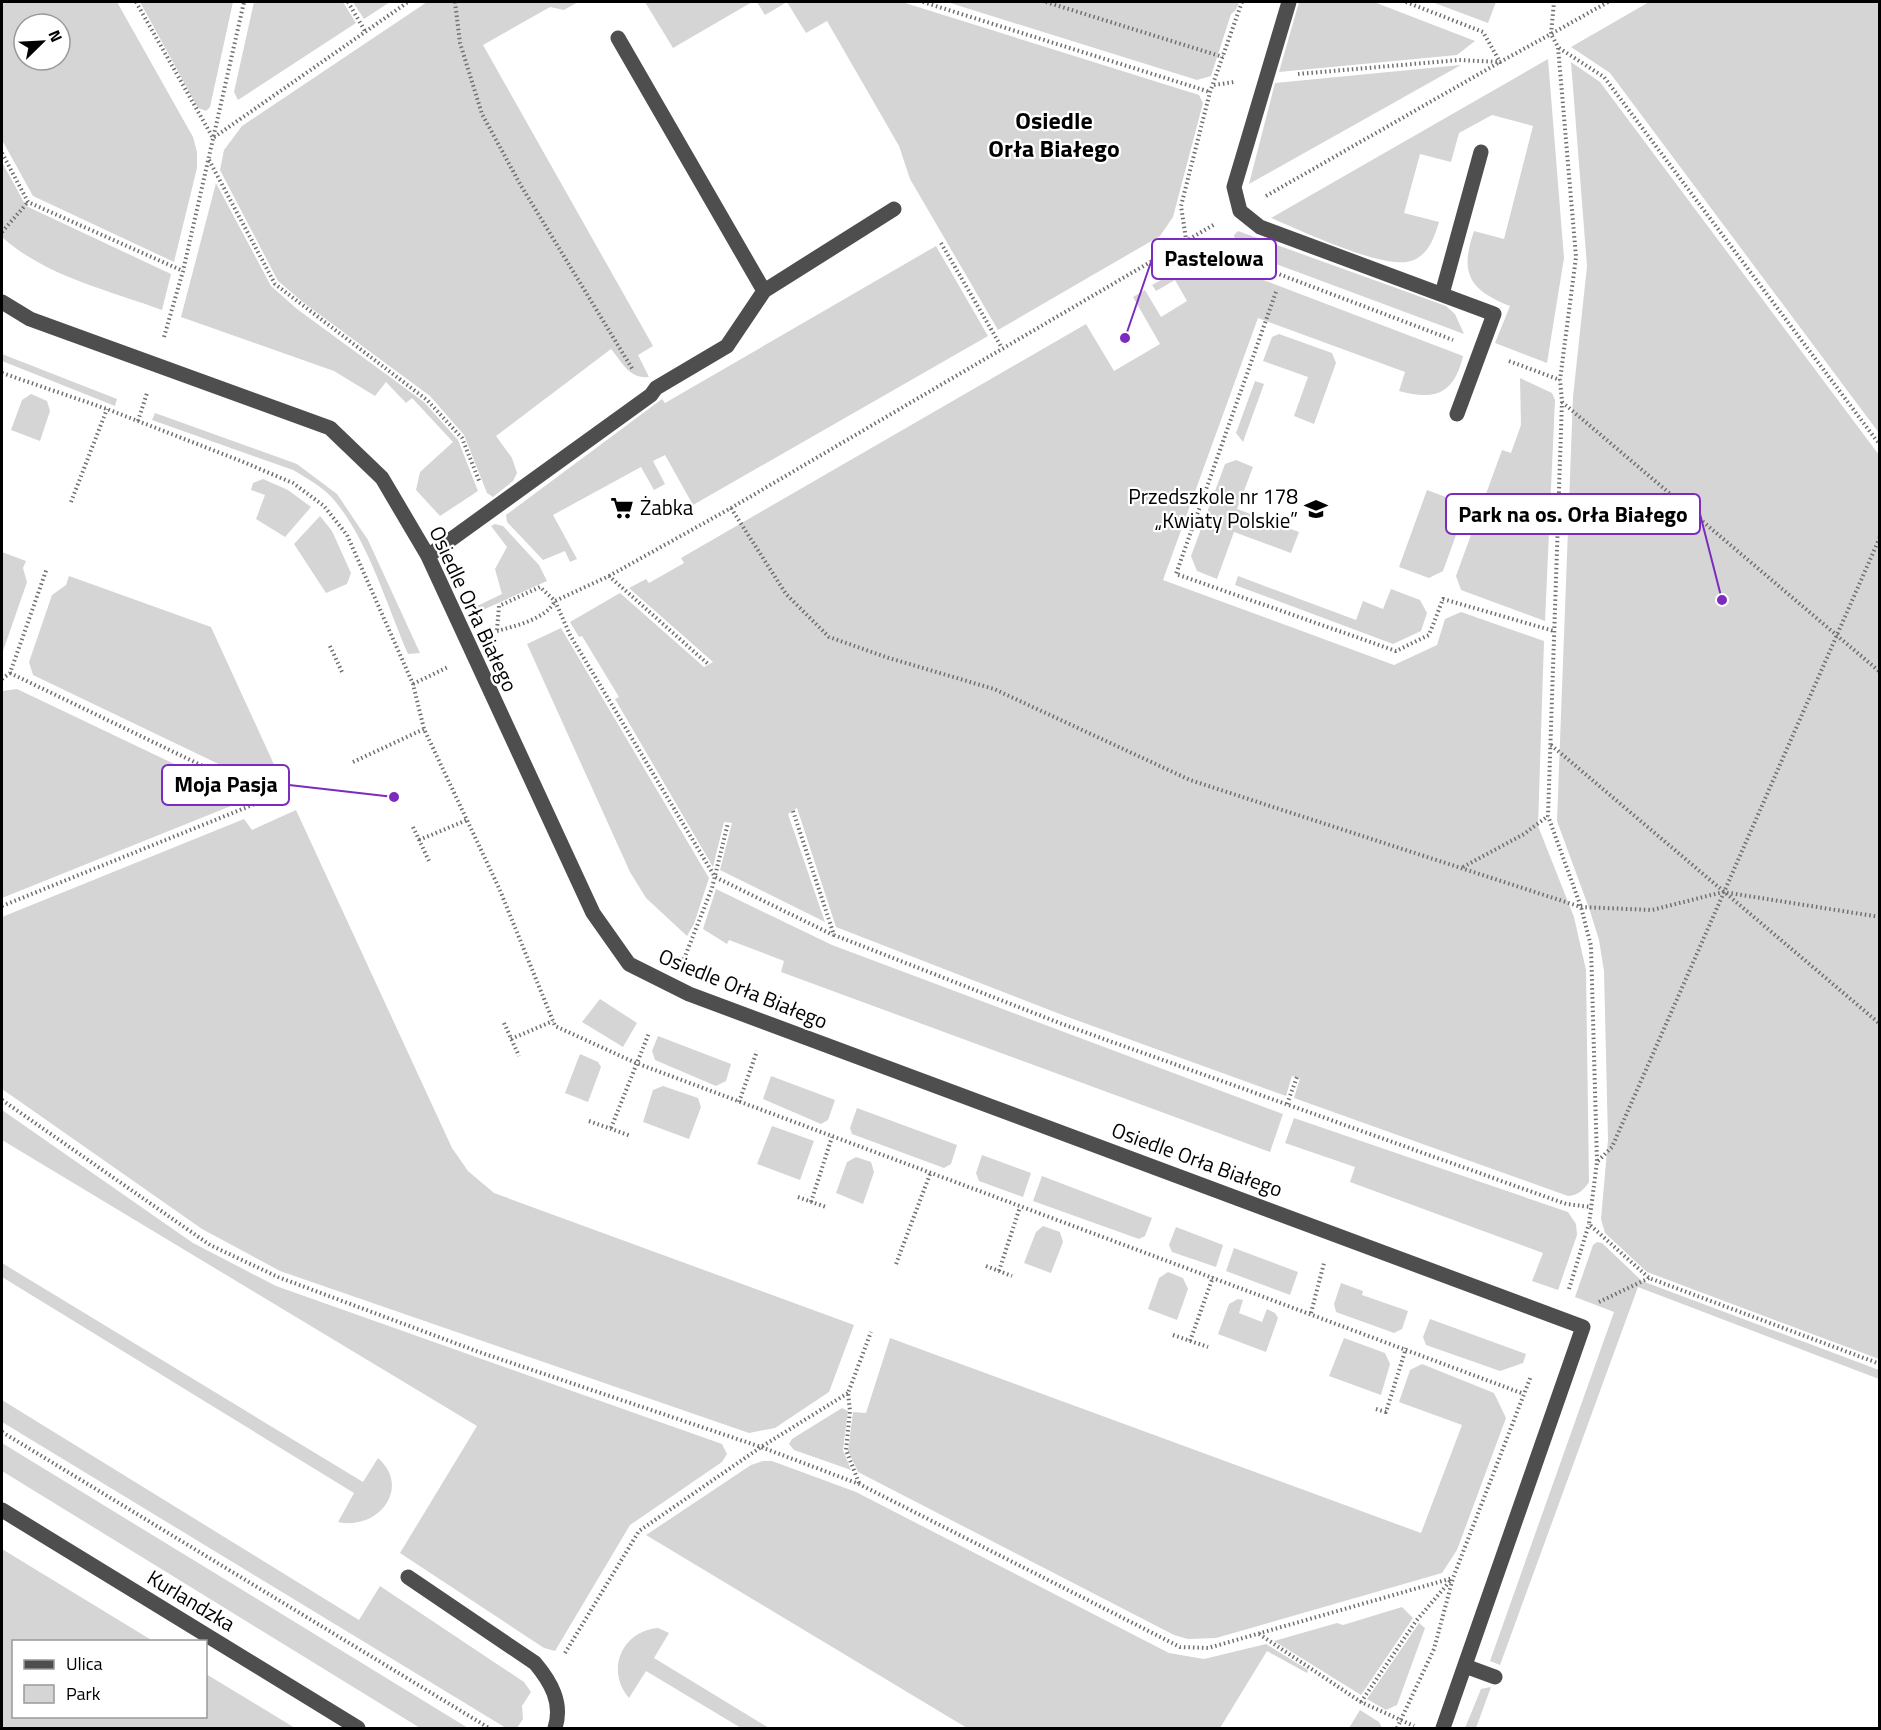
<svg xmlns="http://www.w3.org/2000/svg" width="1881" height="1730" font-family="'Titillium Web',sans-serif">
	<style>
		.green { fill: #d5d5d5; fill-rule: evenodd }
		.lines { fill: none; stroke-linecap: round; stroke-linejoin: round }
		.path { stroke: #707070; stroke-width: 4; stroke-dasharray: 1.5 3; stroke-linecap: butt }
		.minor { stroke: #4e4e4e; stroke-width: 15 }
		.labels { text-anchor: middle; stroke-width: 4.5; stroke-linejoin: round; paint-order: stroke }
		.poi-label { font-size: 21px; fill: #000; stroke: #fff; text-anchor: end }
		.street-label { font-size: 21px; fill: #000; stroke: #fff }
		.quarter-label { font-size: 24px; font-weight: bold; fill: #000; stroke: #fff }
		.leader { fill: none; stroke: #7b2cbf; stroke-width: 2 }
		.callout-dot { fill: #7b2cbf; stroke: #fff; stroke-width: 2 }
		.callout { fill: #fff; stroke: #7b2cbf; stroke-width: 2 }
		.callout-label { font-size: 22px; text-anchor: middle; font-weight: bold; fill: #000 }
	</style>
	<rect width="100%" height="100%" fill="#fff"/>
	<path class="green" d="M 2,2 L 117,2 L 193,137 L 197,152 L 197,168 L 174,262 L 33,196 L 2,140 ZM 24,24 L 60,24 L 60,60 L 24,60 Z
		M 140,2 L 233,2 L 210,107 L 206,111 L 198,108 Z
		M 254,2 L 343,2 L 356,23 L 238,100 L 234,92 Z
		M 353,2 L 390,2 L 364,19 Z
		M 427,2 L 578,2 L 564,10 L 550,7 L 483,45 L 653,346 L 638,355 L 649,377 C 629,379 623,363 611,349 L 496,436 L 512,458 L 517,473 L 513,481 L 493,497 L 487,493 L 464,435 L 430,396 L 304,303 L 278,281 L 220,170 L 224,150 L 242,126 Z
		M 645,2 L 752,2 L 673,48 Z
		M 757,2 L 902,2 L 1199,95 L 1203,103 L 1173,217 L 1160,236 L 998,330 L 910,179 L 899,146 L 827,21 L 806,33 L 787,2 L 765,15 Z
		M 947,2 L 1239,2 L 1236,10 L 1231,14 L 1211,76 L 1197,80 Z
		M 1299,2 L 1374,2 L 1475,41 L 1457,55 L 1279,72 Z
		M 1432,2 L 1496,2 L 1488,23 Z
		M 1649,2 L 1879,2 L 1879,433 L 1610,73 L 1571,47 Z
		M 1548,59 L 1564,258 L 1547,363 L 1495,343 L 1510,306 C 1470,290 1459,274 1474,231 L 1504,239 L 1533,126 L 1492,115 L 1459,133 L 1451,162 L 1420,154 L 1404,213 L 1439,222 C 1434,238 1429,255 1411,261 C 1383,270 1300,230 1271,218 Z
		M 1571,62 L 1600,82 L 1879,455 L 1879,1359 L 1647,1272 L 1605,1233 L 1601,1219 L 1608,1140 L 1604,971 L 1599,940 L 1590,911 L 1557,821 L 1573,397 L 1587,266 Z
		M 1461,65 L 1249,184 L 1275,83 Z
		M 2,162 L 26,206 L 171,274 L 162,310 C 108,290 45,276 2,237 Z
		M 216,183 L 271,286 L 297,309 L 424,402 L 458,440 L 478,491 L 440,516 L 416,490 L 420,472 L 453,442 L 412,398 L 406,403 L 386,382 L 375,396 L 334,371 L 181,317 Z
		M 1238,231 L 1446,306 L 1455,314 L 1464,334 L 1236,249 L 1234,235 Z
		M 936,246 L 988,336 L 693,505 L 665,455 L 653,461 L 665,484 L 654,490 L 641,467 L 553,515 L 577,559 L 570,562 L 565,551 L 543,560 L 507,522 L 506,515 L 662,399 L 665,403 Z
		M 1211,260 L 1463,356 C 1454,394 1435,401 1399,391 L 1405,372 L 1258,318 L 1163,580 L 1394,665 L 1437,645 L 1445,619 L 1461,612 L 1544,641 L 1538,826 L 1574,917 L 1586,970 L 1589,1182 C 1583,1191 1578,1195 1568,1196 L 1294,1098 L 1300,1078 L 1292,1076 L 1286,1096 L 1065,1016 L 836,927 L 797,808 L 788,814 L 825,922 L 720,870 L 732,823 L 724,822 L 713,867 L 615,699 L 619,697 L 582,636 L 579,637 L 570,622 L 620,593 L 704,667 L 713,662 L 629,588 L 646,579 L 649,583 L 684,563 L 681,558 L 1086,324 L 1114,371 L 1160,344 L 1133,297 L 1145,290 L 1161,317 L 1187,301 L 1175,280 L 1156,291 L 1152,285 L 1186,266 Z
		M 1279,334 L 1332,353 L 1336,363 L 1314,424 L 1294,416 L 1308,377 L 1263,361 L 1272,337 Z
		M 2,354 L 117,399 L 115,406 L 2,361 Z
		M 1520,378 L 1552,393 L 1555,400 L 1545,621 L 1461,590 L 1456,576 L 1502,450 L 1511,453 L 1521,425 Z
		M 1255,381 L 1264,384 L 1243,442 L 1236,433 Z
		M 31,394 L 47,401 L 50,411 L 40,441 L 11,430 L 22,400 Z
		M 155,413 L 297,464 L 337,494 L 368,540 L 420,653 L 408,654 C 387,606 368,540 334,500 C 323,487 308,479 293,470 L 152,420 Z
		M 1236,460 L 1253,467 L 1237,509 L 1299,532 L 1291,553 L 1234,532 L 1217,579 L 1197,571 L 1191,556 L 1225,464 Z
		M 263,479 L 288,490 L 311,507 L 285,537 L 256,519 L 265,495 L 251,490 L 253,483 Z
		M 1427,490 L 1467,505 L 1443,571 L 1429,578 L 1399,567 Z
		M 320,516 L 332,531 L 351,573 L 347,584 L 326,593 L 294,544 Z
		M 495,524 L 503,526 L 539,565 L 547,581 L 476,613 L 473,608 L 502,594 L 495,569 L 507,547 L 491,526 Z
		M 2,552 L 26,561 L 23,568 L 27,582 L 2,654 Z
		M 69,576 L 211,627 L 277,771 L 254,781 L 33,675 L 29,662 L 52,595 L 66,585 Z
		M 1238,576 L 1356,620 L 1363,601 L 1383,609 L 1391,589 L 1420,600 L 1427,613 L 1421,631 L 1393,644 L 1235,585 Z
		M 561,628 L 709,878 L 694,924 L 687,936 L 646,898 L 630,872 L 527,644 Z
		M 17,689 L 231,791 L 236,804 L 2,898 L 2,691 Z
		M 296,810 L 452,1148 L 468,1171 L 494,1193 L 854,1325 L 829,1392 L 775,1428 L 749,1433 L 280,1271 L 202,1229 L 2,1089 L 2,917 L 244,819 L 252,830 Z
		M 716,889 L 832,945 L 1283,1114 L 1270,1152 L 781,972 L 784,961 L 729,940 L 727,944 L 703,929 Z
		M 600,999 L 637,1023 L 623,1047 L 582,1022 Z
		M 658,1036 L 731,1064 L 726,1081 L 716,1086 L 655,1060 L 652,1051 Z
		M 580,1054 L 598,1062 L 601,1067 L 588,1102 L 565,1093 Z
		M 771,1076 L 835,1100 L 828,1120 L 821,1124 L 763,1099 Z
		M 663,1086 L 698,1098 L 701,1107 L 689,1139 L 643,1122 L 653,1090 Z
		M 857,1108 L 957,1145 L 951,1164 L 944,1168 L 852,1134 L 850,1128 Z
		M 2,1110 L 193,1243 L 276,1286 L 722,1444 L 727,1454 L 722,1462 L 630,1525 L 555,1651 L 544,1648 L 400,1553 L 477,1426 L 2,1140 Z
		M 1294,1118 L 1568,1212 L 1576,1224 L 1577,1235 L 1558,1290 L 1532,1281 L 1543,1253 L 1350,1182 L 1355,1167 L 1285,1143 Z
		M 772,1126 L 814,1141 L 800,1180 L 757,1164 Z
		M 982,1155 L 1031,1173 L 1023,1197 L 979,1181 L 976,1173 Z
		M 856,1157 L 871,1162 L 874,1172 L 863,1204 L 836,1193 L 847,1162 Z
		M 1042,1176 L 1152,1218 L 1145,1236 L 1139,1239 L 1033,1201 Z
		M 1043,1226 L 1060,1232 L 1063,1242 L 1051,1273 L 1024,1263 L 1036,1232 Z
		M 1176,1227 L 1223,1245 L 1216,1267 L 1172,1252 L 1169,1245 Z
		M 1597,1242 L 1602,1243 L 1642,1281 L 1879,1370 L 1879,1379 L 1638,1287 L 1500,1665 L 1490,1661 L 1614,1312 L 1575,1297 L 1593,1245 Z
		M 1234,1248 L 1298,1272 L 1290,1295 L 1226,1271 Z
		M 2,1263 L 363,1482 L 378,1458 C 412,1488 378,1531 338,1522 L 354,1493 L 2,1277 Z
		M 1168,1272 L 1183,1278 L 1188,1289 L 1177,1320 L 1148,1309 L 1159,1278 Z
		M 1341,1283 L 1363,1291 L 1362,1295 L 1408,1311 L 1402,1329 L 1394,1333 L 1336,1312 L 1334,1304 Z
		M 1238,1299 L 1243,1300 L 1239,1313 L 1262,1322 L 1267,1309 L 1275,1313 L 1278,1318 L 1266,1352 L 1218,1334 L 1229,1304 Z
		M 1430,1319 L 1526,1354 L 1523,1363 L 1500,1371 L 1426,1345 L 1423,1337 Z
		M 890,1338 L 1421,1533 L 1462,1425 L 1399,1402 L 1410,1370 L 1422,1364 L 1494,1393 L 1506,1418 L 1457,1550 L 1442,1573 L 1216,1638 L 1188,1639 L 1174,1635 L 858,1472 L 848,1451 L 853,1412 L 866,1413 Z
		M 1344,1338 L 1385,1353 L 1390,1364 L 1381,1395 L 1329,1376 Z
		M 2,1400 L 359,1620 L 380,1586 L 524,1682 L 531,1692 L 522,1706 L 523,1719 L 517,1728 L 506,1728 L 2,1422 Z
		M 842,1408 L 848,1411 L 843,1450 L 851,1470 L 794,1450 L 789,1444 L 792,1439 Z
		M 2,1443 L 468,1728 L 420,1728 L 2,1471 Z
		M 763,1461 L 772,1461 L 856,1492 L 1169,1653 L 1204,1659 L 1266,1644 L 1308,1670 L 1307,1673 L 1267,1651 L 1220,1728 L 967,1728 L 646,1535 L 751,1465 Z
		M 2,1549 L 153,1641 L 14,1642 L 14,1716 L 206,1716 L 206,1674 L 295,1728 L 2,1728 Z
		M 1402,1607 L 1413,1618 L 1361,1695 L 1274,1641 L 1337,1623 L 1343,1625 Z
		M 1419,1623 L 1425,1628 L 1397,1705 L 1386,1710 L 1367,1699 Z
		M 658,1628 L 669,1633 L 654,1658 L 769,1728 L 741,1728 L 646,1671 L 629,1698 C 605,1670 622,1631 658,1628 Z
		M 1491,1687 L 1476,1728 L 1465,1728 L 1481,1689 Z
		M 1360,1710 L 1379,1722 L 1382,1728 L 1349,1728 Z"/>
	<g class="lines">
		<path class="path" d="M 136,2 L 213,138 L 408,2
			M 348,2 L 365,31
			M 455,2 L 460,43 L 482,114 L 520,184 L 633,370
			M 923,2 L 1210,92
			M 1046,2 L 1223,57
			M 1242,2 L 1210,92 L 1181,206 L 1186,239 L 1453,340
			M 1406,2 L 1483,32 L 1500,62 L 1551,34 L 1554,2
			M 1608,2 L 1551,34 L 1558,47 L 1576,257 L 1560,380 L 1562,401 L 1548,816 L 1581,907 L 1591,946 L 1597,1162 L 1589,1224 L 1649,1278 L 1880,1364
			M 1559,48 L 1604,77 L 1880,445
			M 1298,74 L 1459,60 L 1500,62
			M 1214,85 L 1234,82
			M 2,153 L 28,202 L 183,271
			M 209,160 L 275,284 L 427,400 L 462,438 L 480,483
			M 1266,196 L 1500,62
			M 2,232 L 28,202
			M 941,243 L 1002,348
			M 1276,292 L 1176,574 L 1396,651 L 1429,635 L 1443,599 L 1554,631
			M 164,337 L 183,271 L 244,2
			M 1509,361 L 1560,380
			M 2,373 L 107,409 L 241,461 L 293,483 L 324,506 L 347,535 L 413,684 L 424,729 L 499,888 L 555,1026 L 636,1063 L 1524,1394
			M 1562,402 L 1880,672
			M 138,421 L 147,393
			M 71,502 L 107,409
			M 731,508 L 786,594 L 829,637 L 889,658 L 994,689 L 1190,780 L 1581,907 L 1652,910 L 1723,892 L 1880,917
			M 609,576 L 731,508 L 1215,224
			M 497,630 L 499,606 L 540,587 L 555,601 L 570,635 L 715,877 L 833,935
			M 497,631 C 515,626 546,619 555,601 L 609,576 L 708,664
			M 330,646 L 342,672
			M 10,673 L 267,797
			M 2,679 L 10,673 L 47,568
			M 413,684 L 448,667
			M 1551,745 L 1880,1024
			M 353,762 L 424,729
			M 793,811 L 834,935 L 1062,1024 L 1566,1204 L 1591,1207
			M 413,827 L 429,861
			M 419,840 L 467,820
			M 1463,867 L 1524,834 L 1548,816
			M 2,906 L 287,791
			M 684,959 L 712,888 L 728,823
			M 504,1023 L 519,1056
			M 511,1039 L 553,1021
			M 2,1100 L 210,1245 L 278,1277 L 479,1352 L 761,1447 L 859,1484 L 1180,1647 L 1208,1648 L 1453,1578
			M 739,1102 L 757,1051
			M 1287,1104 L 1297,1077
			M 589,1121 L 631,1136
			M 611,1128 L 649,1033
			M 1598,1161 L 1612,1147 L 1880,537
			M 798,1197 L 826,1207
			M 811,1202 L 832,1137
			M 896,1264 L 930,1174
			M 986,1266 L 1012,1276
			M 999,1271 L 1020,1207
			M 1569,1289 L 1589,1224
			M 1599,1302 L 1649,1278
			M 1311,1313 L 1324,1263
			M 1173,1335 L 1208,1347
			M 1190,1341 L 1213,1277
			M 1376,1409 L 1386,1412 L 1406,1348
			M 2,1432 L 489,1728
			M 859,1483 L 846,1450 L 850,1411 L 848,1393 L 871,1332
			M 1259,1634 L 1361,1702 L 1414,1726
			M 565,1653 L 639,1531 L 761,1447 L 848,1393
			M 1361,1702 L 1416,1621 L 1451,1580
			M 1397,1728 L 1434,1649 L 1453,1578 L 1531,1376"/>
		<path class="minor" d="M 1289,2 L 1234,187 L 1240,211 L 1260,227 L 1494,314 L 1457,414
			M 618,38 L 764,291
			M 1442,294 L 1481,152
			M 2,302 L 30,319 L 330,428 L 382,478 L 428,556 L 593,913 L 629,964 L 689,994 L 1583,1327 L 1443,1728
			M 428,556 L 651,395 L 656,388 L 727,346 L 764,291 L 894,209
			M 2,1510 L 358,1728
			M 408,1577 L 535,1663 C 551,1682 563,1703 555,1728
			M 1465,1666 L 1495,1677"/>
	</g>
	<defs>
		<g id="supermarket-bare" transform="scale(1.8)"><path d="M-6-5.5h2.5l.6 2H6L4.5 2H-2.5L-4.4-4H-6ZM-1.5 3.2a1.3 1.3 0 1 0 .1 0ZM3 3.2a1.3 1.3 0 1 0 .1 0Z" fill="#000" stroke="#fff" stroke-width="2.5" paint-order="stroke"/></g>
		<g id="school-bare" transform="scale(1.8)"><path d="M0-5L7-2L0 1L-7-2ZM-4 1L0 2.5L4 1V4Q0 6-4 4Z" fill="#000" stroke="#fff" stroke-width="2.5" paint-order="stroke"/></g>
	</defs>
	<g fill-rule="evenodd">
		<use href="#supermarket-bare" x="622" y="508"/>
		<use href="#school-bare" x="1316" y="509"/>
	</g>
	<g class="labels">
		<g class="poi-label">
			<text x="1298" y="504">Przedszkole nr 178<tspan x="1298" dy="24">„Kwiaty Polskie”</tspan></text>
			<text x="640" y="515" text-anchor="start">Żabka</text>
		</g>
		<g class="street-label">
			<text transform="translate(473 609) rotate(65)" y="7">Osiedle Orła Białego</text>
			<text transform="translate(743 989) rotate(22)" y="7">Osiedle Orła Białego</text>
			<text transform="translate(1197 1160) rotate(20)" y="7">Osiedle Orła Białego</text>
			<text transform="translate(191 1601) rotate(31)" y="7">Kurlandzka</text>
		</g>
		<g class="quarter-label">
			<text x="1054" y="129">Osiedle<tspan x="1054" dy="28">Orła Białego</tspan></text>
		</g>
	</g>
	<path class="leader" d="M1125 338L1152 259M1722 600L1700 514M394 797L289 785"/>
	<g class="callout-dot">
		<circle cx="1125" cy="338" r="6"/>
		<circle cx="1722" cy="600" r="6"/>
		<circle cx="394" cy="797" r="6"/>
	</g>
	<g class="callout">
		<rect x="1152" y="239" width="124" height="40" rx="6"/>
		<rect x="1446" y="494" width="254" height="40" rx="6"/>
		<rect x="162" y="765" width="127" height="40" rx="6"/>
	</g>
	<g class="callout-label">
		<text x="1214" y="266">Pastelowa</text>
		<text x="1573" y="522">Park na os. Orła Białego</text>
		<text x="226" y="792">Moja Pasja</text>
	</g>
	<rect width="1881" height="1730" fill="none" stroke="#000000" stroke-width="6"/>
	<rect x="12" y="1640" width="195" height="78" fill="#ffffff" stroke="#999999" stroke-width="1.5"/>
	<rect x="24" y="1660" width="30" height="9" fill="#4e4e4e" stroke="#999999" stroke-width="1.5"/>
	<text x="66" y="1670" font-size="18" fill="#000000">Ulica</text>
	<rect x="24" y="1685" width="30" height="18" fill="#d5d5d5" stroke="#999999" stroke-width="1.5"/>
	<text x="66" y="1700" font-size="18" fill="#000000">Park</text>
	<g transform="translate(42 42) rotate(66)"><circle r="28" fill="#ffffff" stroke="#999999" stroke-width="1.5"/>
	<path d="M0-4.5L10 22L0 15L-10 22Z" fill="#000000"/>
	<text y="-9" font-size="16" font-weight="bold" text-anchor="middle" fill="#000000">N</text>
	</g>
</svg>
